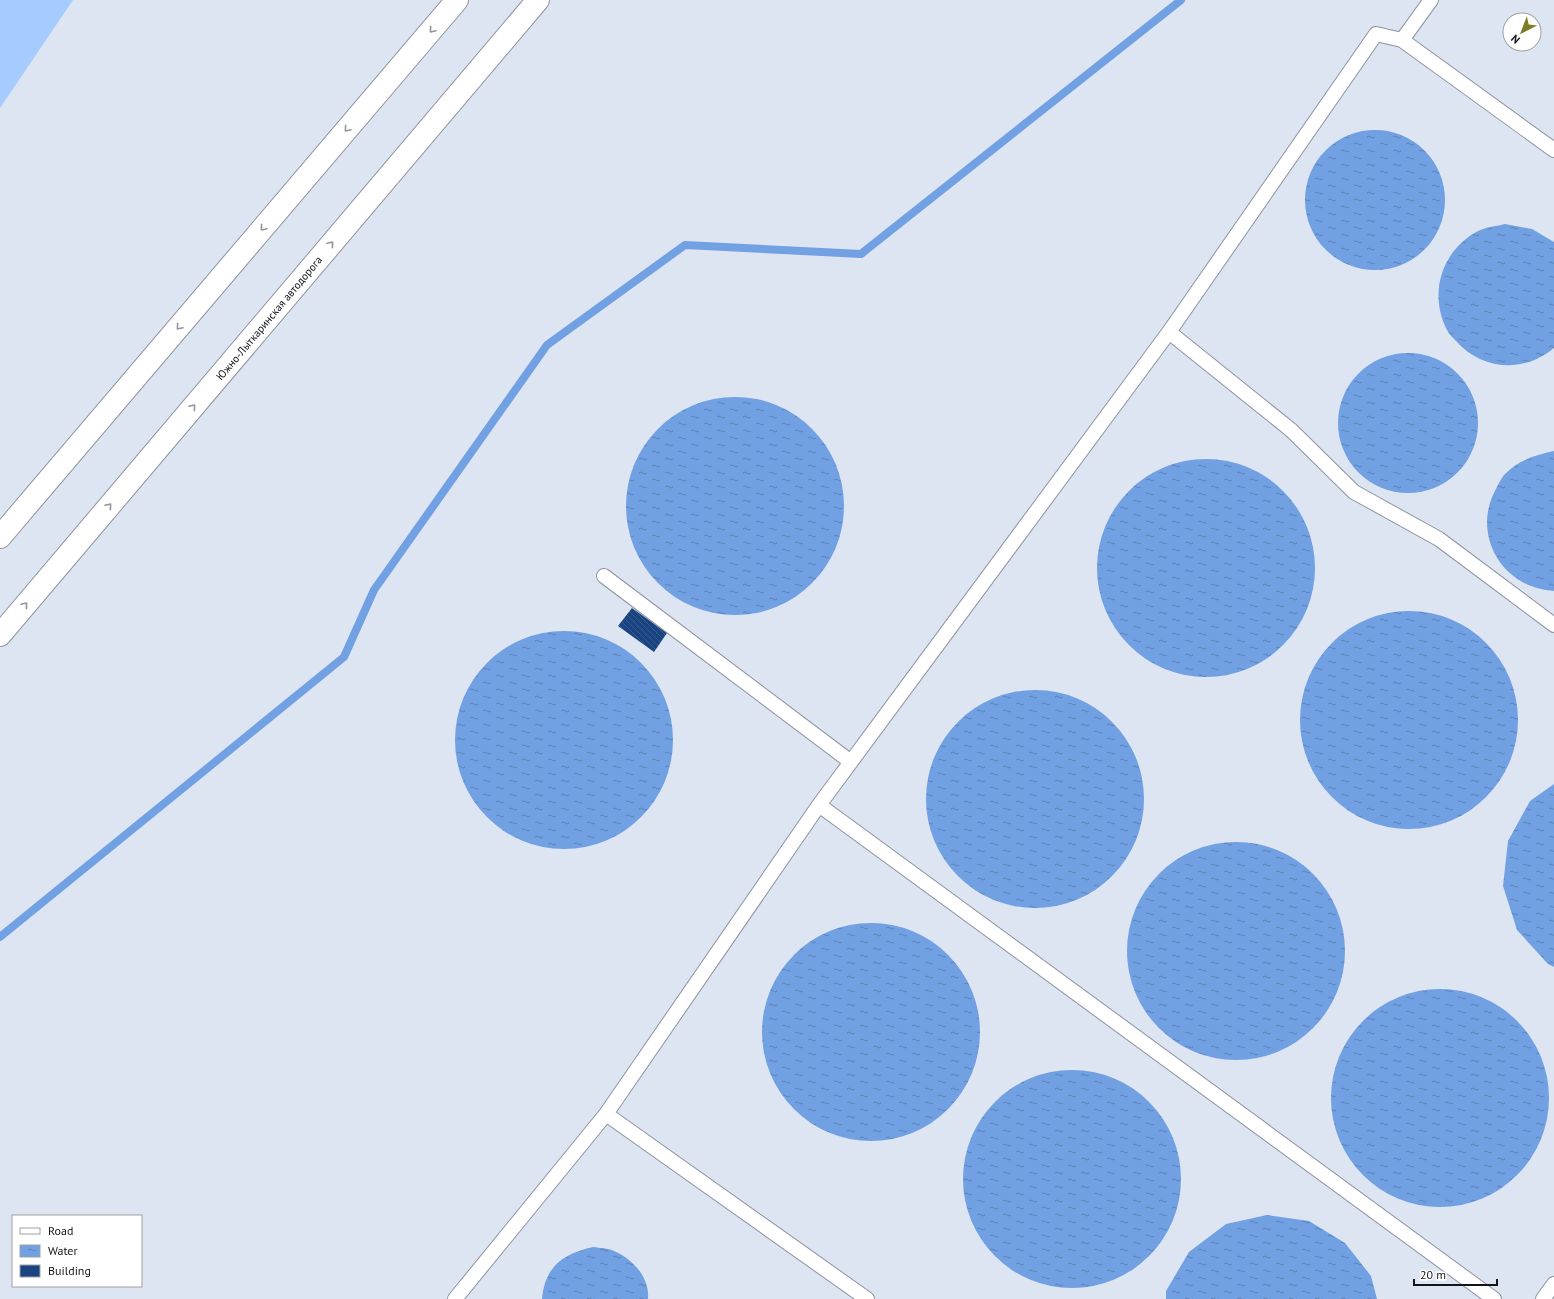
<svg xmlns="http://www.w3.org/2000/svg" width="1554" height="1299" font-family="'PT Sans',sans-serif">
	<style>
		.grass { fill: #a6cbff }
		.water { fill: url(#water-ripples) }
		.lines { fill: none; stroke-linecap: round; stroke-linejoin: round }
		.stream { stroke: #71a0e3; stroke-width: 8 }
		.building { fill: url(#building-back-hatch) }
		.service-casing { stroke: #8c949f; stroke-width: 16 }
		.primary-casing { stroke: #8c949f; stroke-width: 24 }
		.service { stroke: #fff; stroke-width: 14 }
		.primary { stroke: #fff; stroke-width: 22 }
		.oneway { stroke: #949598 }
		.labels { text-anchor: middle; stroke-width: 4; stroke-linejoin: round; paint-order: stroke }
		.street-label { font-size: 11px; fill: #111419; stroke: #fff }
	</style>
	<defs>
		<pattern id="water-ripples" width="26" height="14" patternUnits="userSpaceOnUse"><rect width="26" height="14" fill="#71a0e3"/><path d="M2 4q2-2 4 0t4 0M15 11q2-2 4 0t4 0" fill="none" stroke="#5b81b7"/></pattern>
		<pattern id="building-back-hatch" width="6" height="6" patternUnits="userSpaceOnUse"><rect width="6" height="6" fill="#194481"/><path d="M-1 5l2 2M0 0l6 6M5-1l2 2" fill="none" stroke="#395b8c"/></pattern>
	</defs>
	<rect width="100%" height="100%" fill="#dde5f2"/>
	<path class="grass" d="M 0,0 L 73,0 L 0,108 Z"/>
	<path class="water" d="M1305 200a70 70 0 1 1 140 0a70 70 0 1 1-140 0Z
		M 1505,224 L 1532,229 L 1554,242 L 1554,348 C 1524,373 1483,371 1456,341 C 1453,338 1449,334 1447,330 C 1428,293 1442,250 1478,231 C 1486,227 1497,226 1505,224 Z
		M1338 423a70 70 0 1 1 140 0a70 70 0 1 1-140 0Z
		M626 506a109 109 0 1 1 218 0a109 109 0 1 1-218 0Z
		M 1554,451 L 1554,591 C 1501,588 1470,533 1497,487 C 1499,483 1502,477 1505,474 C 1519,460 1535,455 1554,451 Z
		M1097 568a109 109 0 1 1 218 0a109 109 0 1 1-218 0Z
		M1300 720a109 109 0 1 1 218 0a109 109 0 1 1-218 0Z
		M455 740a109 109 0 1 1 218 0a109 109 0 1 1-218 0Z
		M926 799a109 109 0 1 1 218 0a109 109 0 1 1-218 0Z
		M 1554,784 L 1554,967 L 1548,964 L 1517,930 L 1503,886 L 1508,841 L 1530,801 Z
		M1127 951a109 109 0 1 1 218 0a109 109 0 1 1-218 0Z
		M762 1032a109 109 0 1 1 218 0a109 109 0 1 1-218 0Z
		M1331 1098a109 109 0 1 1 218 0a109 109 0 1 1-218 0Z
		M963 1179a109 109 0 1 1 218 0a109 109 0 1 1-218 0Z
		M 1267,1215 L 1309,1221 L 1345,1243 L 1371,1276 L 1377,1299 L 1166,1299 L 1166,1291 L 1189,1252 L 1226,1224 Z
		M 593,1247 C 600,1248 608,1248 614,1251 C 633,1259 650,1278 648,1299 L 542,1299 C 545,1266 563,1254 593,1247 Z"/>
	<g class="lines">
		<path class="stream" d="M 0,937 L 344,657 L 374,590 L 547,345 L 685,245 L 861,254 L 1181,0"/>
	</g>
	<path class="building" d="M 632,608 L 667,633 L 654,652 L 618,626 Z"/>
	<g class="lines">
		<g class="service-casing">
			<path id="service" d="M 1431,0 L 1402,40 L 1554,150
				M 1169,332 L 1291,430 L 1354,492 L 1439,539 L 1554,625
				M 604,576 L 851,762
				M 819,805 L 1494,1299
				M 455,1299 L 606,1114
				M 867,1299 L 606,1114 L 819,805 L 1169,332 L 1376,34 L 1402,40
				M 1543,1299 L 1554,1284"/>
		</g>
		<g class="primary-casing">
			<path id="primary" d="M 0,537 L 457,0
				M 0,635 L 538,0"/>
		</g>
		<use href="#service" class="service"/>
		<use href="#primary" class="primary"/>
	</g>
	<defs><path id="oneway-chevron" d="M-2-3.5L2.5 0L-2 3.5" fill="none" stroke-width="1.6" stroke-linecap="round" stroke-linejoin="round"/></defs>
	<g class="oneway">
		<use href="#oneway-chevron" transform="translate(432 30) rotate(130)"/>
		<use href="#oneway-chevron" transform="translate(347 129) rotate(130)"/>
		<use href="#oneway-chevron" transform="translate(263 228) rotate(130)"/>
		<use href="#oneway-chevron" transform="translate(331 244) rotate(-50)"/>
		<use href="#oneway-chevron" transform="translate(179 327) rotate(130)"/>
		<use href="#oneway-chevron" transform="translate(193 407) rotate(-50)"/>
		<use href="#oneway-chevron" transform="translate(109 506) rotate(-50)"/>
		<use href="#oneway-chevron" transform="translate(25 605) rotate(-50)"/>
	</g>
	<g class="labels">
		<g class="street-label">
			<text transform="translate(269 318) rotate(-50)" y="4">Южно-Лыткаринская автодорога</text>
		</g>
	</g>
	<rect x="12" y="1215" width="130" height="72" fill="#ffffff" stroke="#a0a1a3"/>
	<rect x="20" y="1228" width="20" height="6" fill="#ffffff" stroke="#a0a1a3"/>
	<text x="48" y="1235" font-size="12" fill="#111419">Road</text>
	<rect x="20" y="1245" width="20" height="12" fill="url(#water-ripples)" stroke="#a0a1a3"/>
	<text x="48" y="1255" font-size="12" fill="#111419">Water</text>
	<rect x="20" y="1265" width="20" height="12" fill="#194481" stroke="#a0a1a3"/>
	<text x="48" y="1275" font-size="12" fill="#111419">Building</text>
	<g transform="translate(1522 32) rotate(222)"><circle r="19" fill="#ffffff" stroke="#a0a1a3"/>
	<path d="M0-3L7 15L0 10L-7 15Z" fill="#7f7c23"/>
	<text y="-6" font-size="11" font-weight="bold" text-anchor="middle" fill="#111419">N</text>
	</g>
	<path d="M1414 1279v6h83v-6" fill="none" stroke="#111419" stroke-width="2"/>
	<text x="1420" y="1279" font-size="12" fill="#111419" stroke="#ffffff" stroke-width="3" paint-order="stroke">20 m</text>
</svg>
